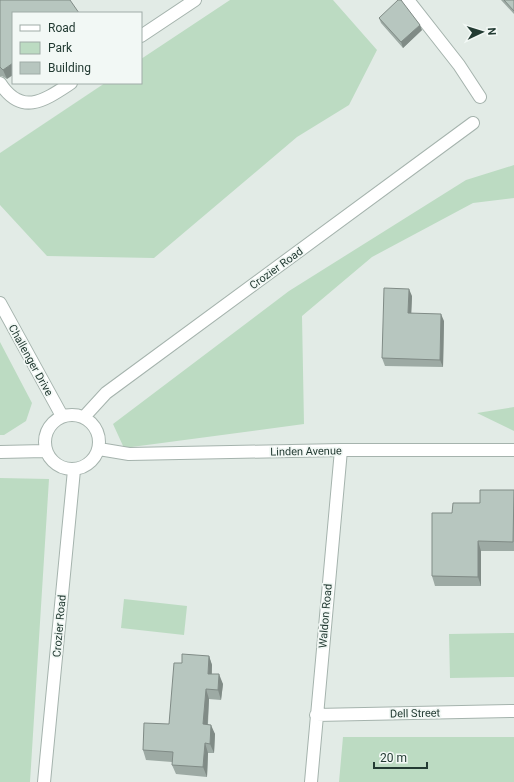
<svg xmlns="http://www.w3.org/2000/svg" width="514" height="782" font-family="Roboto,sans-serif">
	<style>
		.green { fill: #bcdbc2 }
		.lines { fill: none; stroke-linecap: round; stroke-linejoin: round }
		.minor-casing { stroke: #a5b3ad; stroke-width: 14 }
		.minor { stroke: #fff; stroke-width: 12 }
		.wall { fill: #9daaa4 }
		.shaded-wall { fill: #808b86 }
		.building { fill: #b7c6bf; stroke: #808b86 }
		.labels { text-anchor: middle; stroke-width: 3.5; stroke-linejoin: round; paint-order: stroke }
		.street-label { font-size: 11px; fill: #233b33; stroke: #f2f8f5 }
	</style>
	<rect width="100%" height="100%" fill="#e2ebe6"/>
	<path class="green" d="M 230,0 L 333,0 L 377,50 L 349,105 L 297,137 L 154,258 L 47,256 L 0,205 L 0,153 L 105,83 L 141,83 L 141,59 Z
		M 514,165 L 514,198 L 473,203 L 372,257 L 302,316 L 304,424 L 124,448 L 113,424 L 289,291 L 466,180 Z
		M 0,342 L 32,403 L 26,421 L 4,435 L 0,435 Z
		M 514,407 L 514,431 L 477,413 Z
		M 0,478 L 49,479 L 30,782 L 0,782 Z
		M 124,599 L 187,606 L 184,635 L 121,628 Z
		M 514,633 L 514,677 L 450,678 L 449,634 Z
		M 343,737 L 514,737 L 514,782 L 339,782 Z"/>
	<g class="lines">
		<g class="minor-casing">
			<path id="minor" d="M 408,0 L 459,65 L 480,97
				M 141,36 L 195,0
				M 0,83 C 22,117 45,100 71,83
				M 0,303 L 62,416
				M45 442a27 27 0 1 1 54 0a27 27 0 1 1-54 0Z
				M 84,417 L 106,393 L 473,123
				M 99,449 L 129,454 L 341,450 L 514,450
				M 0,452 L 45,451
				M 316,715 L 514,711
				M 44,782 L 74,470
				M 311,782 L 341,450"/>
		</g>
		<use href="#minor" class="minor"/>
	</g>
	<path class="wall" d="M 0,0 L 7,79 L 2,76 L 0,76 Z
		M 501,0 L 514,0 L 514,14 Z
		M 379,18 L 422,30 L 403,48 L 381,23 Z
		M 412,296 L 411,313 L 444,321 L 443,367 L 385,366 L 382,358 Z
		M 514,490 L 514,551 L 481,551 L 481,586 L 435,586 L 432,576 L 452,513 Z
		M 209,656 L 212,665 L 212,674 L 223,684 L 221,700 L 209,699 L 208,724 L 215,734 L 214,753 L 208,753 L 207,777 L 176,774 L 172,765 L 172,762 L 146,760 L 143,750 L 169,724 L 182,663 Z"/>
	<path class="shaded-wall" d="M 420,25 L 422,30 L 403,48 L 401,42 Z
		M 13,63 L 13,75 L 7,79 L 3,70 Z
		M 409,289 L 412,296 L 411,320 L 408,313 Z
		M 441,314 L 444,321 L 443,367 L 440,360 Z
		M 478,541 L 481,551 L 481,586 L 478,577 Z
		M 209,656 L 212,665 L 211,683 L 208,674 Z
		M 219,674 L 223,684 L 221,700 L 218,690 Z
		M 206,689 L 209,699 L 207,733 L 203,724 Z
		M 211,725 L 215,734 L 214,753 L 210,744 Z
		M 205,743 L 208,753 L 207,777 L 203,767 Z"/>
	<path class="building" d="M 0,0 L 70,0 L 79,13 L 13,13 L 13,63 L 3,70 L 0,67 Z
		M 398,0 L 401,0 L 420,25 L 401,42 L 379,18 Z
		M 504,0 L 514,0 L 514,11 Z
		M 384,288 L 409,289 L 408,313 L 441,314 L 440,360 L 382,358 Z
		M 480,490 L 514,490 L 513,542 L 478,541 L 478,577 L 432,576 L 432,513 L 452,513 L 453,503 L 480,503 Z
		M 182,654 L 209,656 L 208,674 L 219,674 L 218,690 L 206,689 L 203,724 L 211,725 L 210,744 L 205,743 L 203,767 L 172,765 L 173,752 L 143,750 L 144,723 L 169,724 L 174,663 L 182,663 Z"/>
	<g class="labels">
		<g class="street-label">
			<text transform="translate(276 268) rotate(-36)" y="4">Crozier Road</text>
			<text transform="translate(31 360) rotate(61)" y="4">Challenger Drive</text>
			<text transform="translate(306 451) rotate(-1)" y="4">Linden Avenue</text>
			<text transform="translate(325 616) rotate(-85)" y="4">Waldon Road</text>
			<text transform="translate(59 626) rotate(-85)" y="4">Crozier Road</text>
			<text transform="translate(415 713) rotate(-1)" y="4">Dell Street</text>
		</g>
	</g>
	<rect x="12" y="12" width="130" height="72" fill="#f2f8f5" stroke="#9faca7"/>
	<rect x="20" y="25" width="20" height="6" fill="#ffffff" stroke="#9faca7"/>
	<text x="48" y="32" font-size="12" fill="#233b33">Road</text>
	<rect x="20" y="42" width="20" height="12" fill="#bcdbc2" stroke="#9faca7"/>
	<text x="48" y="52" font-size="12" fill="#233b33">Park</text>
	<rect x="20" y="62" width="20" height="12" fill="#b7c6bf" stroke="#9faca7"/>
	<text x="48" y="72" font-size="12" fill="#233b33">Building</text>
	<g transform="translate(482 32) rotate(86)" stroke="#f2f8f5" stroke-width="3" paint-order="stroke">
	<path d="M0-3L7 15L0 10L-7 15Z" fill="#233b33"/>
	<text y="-6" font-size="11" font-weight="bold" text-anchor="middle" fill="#233b33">N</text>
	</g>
	<path d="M374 762v6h53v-6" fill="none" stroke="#233b33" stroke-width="2"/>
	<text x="380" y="762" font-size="12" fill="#233b33" stroke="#f2f8f5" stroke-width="3" paint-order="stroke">20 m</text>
</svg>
